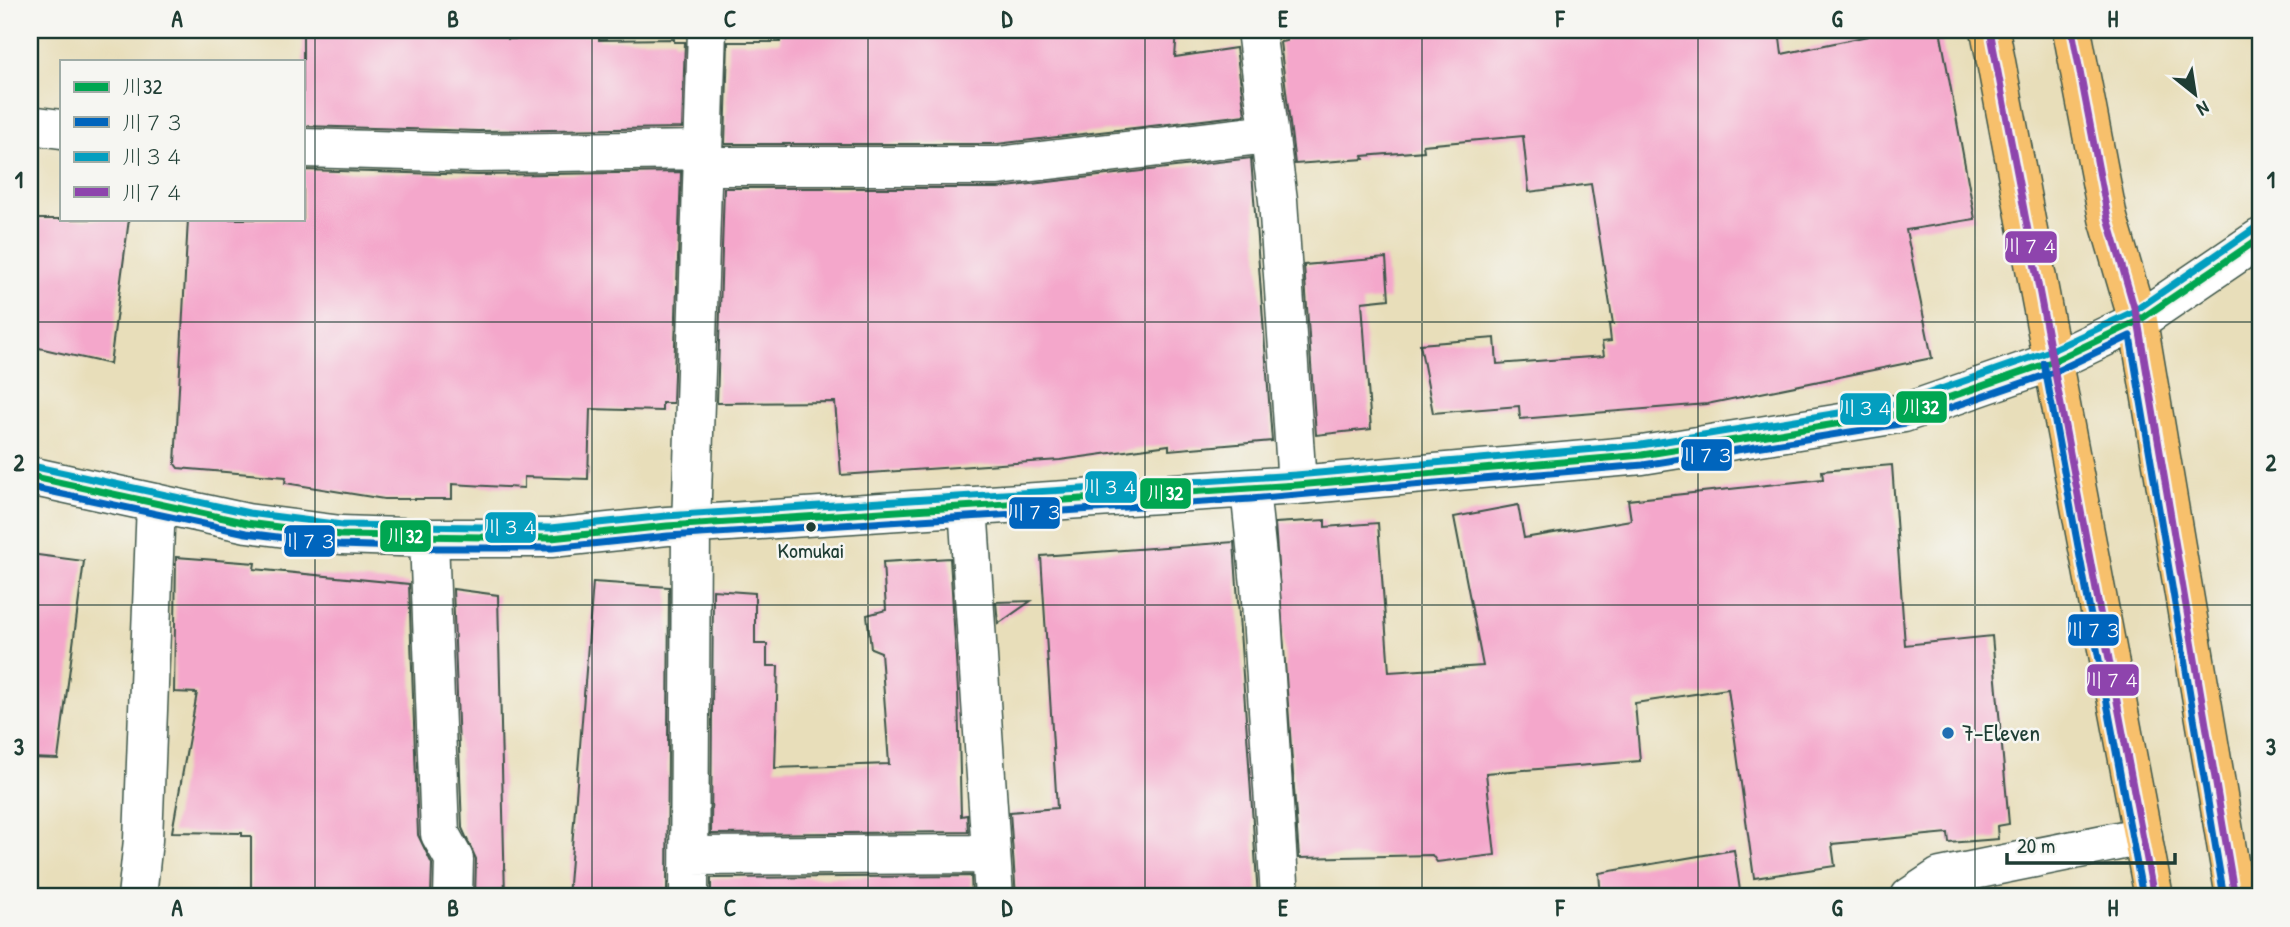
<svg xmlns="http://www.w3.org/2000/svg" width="2290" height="927" font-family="'Patrick Hand','Klee One',sans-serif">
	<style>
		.building { fill: #f4a7cb }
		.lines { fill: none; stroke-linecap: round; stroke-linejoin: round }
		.minor-casing { stroke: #3d5548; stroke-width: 41 }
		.highway-casing { stroke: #3d5548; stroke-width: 41 }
		.minor { stroke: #fff; stroke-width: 38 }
		.highway { stroke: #f7c06c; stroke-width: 38 }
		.bus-1-casing { stroke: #f6f6f2; stroke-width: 12 }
		.bus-2-casing { stroke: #f6f6f2; stroke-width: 12 }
		.bus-3-casing { stroke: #f6f6f2; stroke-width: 12 }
		.bus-4-casing { stroke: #f6f6f2; stroke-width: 12 }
		.bus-1 { stroke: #00a651; stroke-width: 7 }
		.bus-2 { stroke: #0065bd; stroke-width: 7 }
		.bus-3 { stroke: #039ebf; stroke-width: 7 }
		.bus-4 { stroke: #8e44ad; stroke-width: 7 }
		.grid { fill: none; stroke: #1f3d34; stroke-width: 2; stroke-opacity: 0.55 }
		.bus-dot { fill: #1f3d34; stroke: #f6f6f2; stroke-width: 2.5 }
		.poi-dot { fill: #1f6fb2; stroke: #f6f6f2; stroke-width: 2.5 }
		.labels { text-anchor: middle; stroke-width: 5; stroke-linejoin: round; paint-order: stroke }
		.bus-label { font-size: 22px; fill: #1f3d34; stroke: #f6f6f2 }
		.poi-label { font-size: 24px; fill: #1f3d34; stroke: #f6f6f2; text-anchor: start }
		.line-badge { stroke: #f6f6f2; stroke-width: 2.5 }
		.badge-label { font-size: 19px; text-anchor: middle; font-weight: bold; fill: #fff }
		.neatline { fill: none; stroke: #1f3d34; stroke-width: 2.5 }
		.grid-label { font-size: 23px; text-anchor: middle; font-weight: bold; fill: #1f3d34 }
	</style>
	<rect width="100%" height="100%" fill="#f6f6f2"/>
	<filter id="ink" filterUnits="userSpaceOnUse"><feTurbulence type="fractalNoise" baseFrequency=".0143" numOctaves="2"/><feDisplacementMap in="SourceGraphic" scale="14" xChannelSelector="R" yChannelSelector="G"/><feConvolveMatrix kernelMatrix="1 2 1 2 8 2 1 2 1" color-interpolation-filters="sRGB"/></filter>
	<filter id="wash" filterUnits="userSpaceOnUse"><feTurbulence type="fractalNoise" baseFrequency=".00686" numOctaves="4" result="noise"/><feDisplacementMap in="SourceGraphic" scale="28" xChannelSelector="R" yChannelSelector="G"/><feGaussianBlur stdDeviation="1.57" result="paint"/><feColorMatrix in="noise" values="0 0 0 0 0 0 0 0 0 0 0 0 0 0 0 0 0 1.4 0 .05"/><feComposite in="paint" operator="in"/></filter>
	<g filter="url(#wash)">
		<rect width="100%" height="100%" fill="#e8deba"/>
		<g id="blocks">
			<path class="building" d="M 303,30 L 507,30 L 508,39 L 599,35 L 599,40 L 674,39 L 674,42 L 685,42 L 682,128 L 478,131 L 303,126 Z
				M 780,30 L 1177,30 L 1175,57 L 1236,48 L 1245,115 L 997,144 L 725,144 L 728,42 L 780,42 Z
				M 1286,30 L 1779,30 L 1782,54 L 1868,36 L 1867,30 L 1940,30 L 1975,219 L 1906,230 L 1932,358 L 1707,404 L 1520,419 L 1519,406 L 1433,413 L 1420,344 L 1495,338 L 1497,364 L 1604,356 L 1602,342 L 1611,341 L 1609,324 L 1613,324 L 1591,184 L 1529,192 L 1523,136 L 1423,145 L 1424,151 L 1363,156 L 1364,159 L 1295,164 L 1280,42 L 1287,41 Z
				M 1251,158 L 1272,441 L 1169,450 L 1169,445 L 1060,460 L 841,475 L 835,402 L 717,403 L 724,188 L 998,188 Z
				M 303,170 L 478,175 L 681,172 L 673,403 L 662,403 L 662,411 L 590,409 L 588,479 L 524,477 L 524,488 L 452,484 L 452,499 L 384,499 L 285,483 L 286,477 L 178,468 L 175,464 L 188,219 L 303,219 Z
				M 30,219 L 129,219 L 110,364 L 30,346 Z
				M 1386,258 L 1389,299 L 1362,302 L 1371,429 L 1316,435 L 1304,265 Z
				M 1892,465 L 1905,645 L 1992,636 L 2009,824 L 1997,826 L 1998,839 L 1949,843 L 1948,833 L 1832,844 L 1835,866 L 1754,878 L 1728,689 L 1635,703 L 1640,761 L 1486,773 L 1495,855 L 1437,862 L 1432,855 L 1299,858 L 1275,523 L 1325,520 L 1325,527 L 1378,523 L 1389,672 L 1483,666 L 1454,517 L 1518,505 L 1524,538 L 1631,520 L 1628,500 L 1823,479 L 1822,471 Z
				M 1234,542 L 1258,897 L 1016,897 L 1010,812 L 1057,808 L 1041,556 Z
				M 30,554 L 84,561 L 58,759 L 30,758 Z
				M 176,557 L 255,563 L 254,569 L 409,584 L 418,835 L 432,864 L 431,897 L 251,897 L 251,836 L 242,836 L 242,833 L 172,832 L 197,693 L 174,692 Z
				M 950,558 L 958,691 L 961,816 L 967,815 L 968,832 L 711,834 L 713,590 L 755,593 L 755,644 L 767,644 L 767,666 L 778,666 L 775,768 L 889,764 L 881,652 L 871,648 L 867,615 L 886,610 L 883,562 Z
				M 593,582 L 669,587 L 667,897 L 568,897 Z
				M 453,589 L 498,595 L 505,897 L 475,897 L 476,859 L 462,828 Z
				M 1031,601 L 998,624 L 996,602 Z
				M 1734,850 L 1741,897 L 1601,897 L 1599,873 Z
				M 971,876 L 972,897 L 711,897 L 711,878 Z"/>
		</g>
	</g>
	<g filter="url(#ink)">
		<use href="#blocks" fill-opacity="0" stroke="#3d5548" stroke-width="2"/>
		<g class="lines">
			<g class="minor-casing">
				<path id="minor" d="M 1256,30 L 1278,200 L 1297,485
					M 30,125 L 61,129
					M 303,148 L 478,153 L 703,150
					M 703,166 L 998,166 L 1269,134
					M 30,476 L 247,523 L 341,535 L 429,538 L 551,538 L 667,526 L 1297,485 L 1642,455 L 1904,413 L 2054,361 L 2138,321 L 2260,238
					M 1250,489 L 1260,585 L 1280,897
					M 968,506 L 994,897
					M 429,538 L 440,834 L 454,859 L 453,897
					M 690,856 L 991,854
					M 137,897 L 143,840 L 156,503
					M 689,897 L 691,526 L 707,30
					M 1910,897 L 1940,877 L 2143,836"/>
			</g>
			<g class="highway-casing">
				<path id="highway" d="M 1990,30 L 2154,897
					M 2072,30 L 2108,218 L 2138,321 L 2235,897"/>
			</g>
			<use href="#minor" class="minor"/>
			<use href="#highway" class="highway"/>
			<g class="bus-1-casing">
				<path id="bus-1" d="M 30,476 L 247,523 L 341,535 L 551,538 L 667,526 L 1297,485 L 1642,455 L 1904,413 L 2054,361 L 2138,321 L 2260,238"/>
			</g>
			<g class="bus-2-casing">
				<path id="bus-2" d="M 2044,363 L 2143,897
					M 30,487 L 246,533 L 340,545 L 429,548 L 552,548 L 668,536 L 1251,499 L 1643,465 L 1906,423 L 2057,371 L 2130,336 L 2224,897"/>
			</g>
			<g class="bus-3-casing">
				<path id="bus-3" d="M 32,466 L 249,513 L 342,525 L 550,528 L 666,516 L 1296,475 L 1641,445 L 1901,403 L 2050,351 L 2133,312 L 2254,229"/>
			</g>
			<g class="bus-4-casing">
				<path id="bus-4" d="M 1990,30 L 2154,897
					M 2072,30 L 2108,218 L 2138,321 L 2235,897"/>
			</g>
			<use href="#bus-1" class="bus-1"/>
			<use href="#bus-2" class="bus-2"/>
			<use href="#bus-3" class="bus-3"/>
			<use href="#bus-4" class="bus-4"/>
		</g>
	</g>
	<path class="grid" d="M 315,30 L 315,897M 592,30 L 592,897M 868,30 L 868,897M 1145,30 L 1145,897M 1422,30 L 1422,897M 1698,30 L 1698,897M 1975,30 L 1975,897M 30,322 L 2260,322M 30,605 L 2260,605"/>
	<circle class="bus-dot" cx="811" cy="527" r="6"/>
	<circle class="poi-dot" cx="1948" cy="733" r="7"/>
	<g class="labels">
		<g class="bus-label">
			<text x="811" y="558">Komukai</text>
		</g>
		<g class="poi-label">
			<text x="1962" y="741">7-Eleven</text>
		</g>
	</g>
	<g class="line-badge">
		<rect x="2004" y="230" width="54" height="34" rx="7" fill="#8e44ad"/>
		<rect x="1895" y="390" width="53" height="34" rx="7" fill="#00a651"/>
		<rect x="1839" y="392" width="53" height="34" rx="7" fill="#039ebf"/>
		<rect x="1680" y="438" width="53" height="34" rx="7" fill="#0065bd"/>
		<rect x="1084" y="470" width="54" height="34" rx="7" fill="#039ebf"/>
		<rect x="1139" y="477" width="53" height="33" rx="7" fill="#00a651"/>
		<rect x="1008" y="496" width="53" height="34" rx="7" fill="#0065bd"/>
		<rect x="484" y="511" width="53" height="33" rx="7" fill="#039ebf"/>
		<rect x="379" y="519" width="53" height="34" rx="7" fill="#00a651"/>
		<rect x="283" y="524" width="53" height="34" rx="7" fill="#0065bd"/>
		<rect x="2067" y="613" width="53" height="34" rx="7" fill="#0065bd"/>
		<rect x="2086" y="663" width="54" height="34" rx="7" fill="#8e44ad"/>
	</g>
	<g class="badge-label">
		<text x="2031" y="253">川７４</text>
		<text x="1921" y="414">川32</text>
		<text x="1866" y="415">川３４</text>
		<text x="1706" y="462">川７３</text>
		<text x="1111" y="494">川３４</text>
		<text x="1165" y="500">川32</text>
		<text x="1035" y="519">川７３</text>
		<text x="511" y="534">川３４</text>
		<text x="405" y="543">川32</text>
		<text x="309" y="548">川７３</text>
		<text x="2094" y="637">川７３</text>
		<text x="2113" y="687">川７４</text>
	</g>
	<rect width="2290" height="927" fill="none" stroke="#f6f6f2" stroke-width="77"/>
	<rect x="60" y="60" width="245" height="161" fill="#f6f6f2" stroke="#a0aca6" stroke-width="2"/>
	<rect x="74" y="82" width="35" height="10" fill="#00a651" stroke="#a0aca6" stroke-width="2"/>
	<text x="122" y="94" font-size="21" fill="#1f3d34">川32</text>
	<rect x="74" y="117" width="35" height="10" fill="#0065bd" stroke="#a0aca6" stroke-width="2"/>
	<text x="122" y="130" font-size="21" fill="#1f3d34">川７３</text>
	<rect x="74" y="152" width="35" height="10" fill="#039ebf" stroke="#a0aca6" stroke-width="2"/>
	<text x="122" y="164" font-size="21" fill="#1f3d34">川３４</text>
	<rect x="74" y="187" width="35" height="10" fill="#8e44ad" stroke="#a0aca6" stroke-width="2"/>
	<text x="122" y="200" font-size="21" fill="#1f3d34">川７４</text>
	<g transform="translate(2195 94) rotate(150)" stroke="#f6f6f2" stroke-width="5" paint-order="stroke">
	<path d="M0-5L12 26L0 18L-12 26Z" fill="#1f3d34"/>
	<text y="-10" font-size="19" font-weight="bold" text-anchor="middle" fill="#1f3d34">N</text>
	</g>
	<path d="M2007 853v10h168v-10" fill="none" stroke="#1f3d34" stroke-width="3.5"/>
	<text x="2017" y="853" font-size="21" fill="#1f3d34" stroke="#f6f6f2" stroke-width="5" paint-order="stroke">20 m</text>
	<rect x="38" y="38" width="2214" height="850" class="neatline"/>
	<g class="grid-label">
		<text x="177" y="27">A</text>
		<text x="453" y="27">B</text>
		<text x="730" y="27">C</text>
		<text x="1007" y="27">D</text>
		<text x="1283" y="27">E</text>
		<text x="1560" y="27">F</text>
		<text x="1837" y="27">G</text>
		<text x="2113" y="27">H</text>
		<text x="19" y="188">1</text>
		<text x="2271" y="188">1</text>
		<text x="19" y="471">2</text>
		<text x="2271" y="471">2</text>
		<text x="19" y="755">3</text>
		<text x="2271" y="755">3</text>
		<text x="177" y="916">A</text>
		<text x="453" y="916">B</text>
		<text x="730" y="916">C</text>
		<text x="1007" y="916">D</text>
		<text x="1283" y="916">E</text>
		<text x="1560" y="916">F</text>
		<text x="1837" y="916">G</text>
		<text x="2113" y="916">H</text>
	</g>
</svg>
